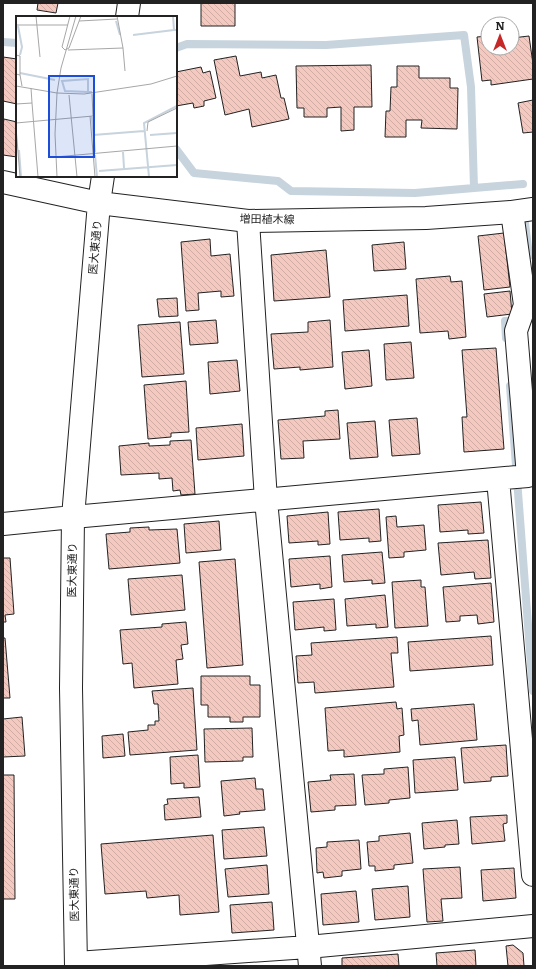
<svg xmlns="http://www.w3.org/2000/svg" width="536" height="969" font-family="Literata,'Noto Sans JP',serif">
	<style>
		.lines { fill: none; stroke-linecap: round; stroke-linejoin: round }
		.stream { stroke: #c7d3dd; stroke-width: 8 }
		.building { fill: url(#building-back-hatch); stroke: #222 }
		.street-casing { stroke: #222; stroke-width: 24 }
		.secondary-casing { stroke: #222; stroke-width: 24 }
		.street { stroke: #fff; stroke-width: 22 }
		.secondary { stroke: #fff; stroke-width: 22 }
		.labels { text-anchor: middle; stroke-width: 3; stroke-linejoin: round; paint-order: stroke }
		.street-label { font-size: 11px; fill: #222; stroke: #fff }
		.inset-river { fill: none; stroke: #c7d3dd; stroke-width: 2 }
		.inset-road { fill: none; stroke: #a7a7a7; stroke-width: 1 }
		.view { fill: #1d4ed8; fill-opacity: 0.15; stroke: #1d4ed8; stroke-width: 2 }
		.inset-edge { fill: none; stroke: #222; stroke-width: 2 }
	</style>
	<defs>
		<pattern id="building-back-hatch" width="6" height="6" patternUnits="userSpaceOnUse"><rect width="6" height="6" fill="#f3c9c0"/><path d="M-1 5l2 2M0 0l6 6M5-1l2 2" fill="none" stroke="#d0aca5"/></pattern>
	</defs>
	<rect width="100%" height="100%" fill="#fff"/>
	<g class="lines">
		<path class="stream" d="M 3,42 L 17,43
			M 176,48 L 187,44 L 326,45 L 464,35 L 471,87 L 474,188 L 523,184
			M 176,149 L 194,173 L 278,181 L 291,191 L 415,193 L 474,188
			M 525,223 L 529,256
			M 506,338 L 505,321 L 533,319
			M 510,386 L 533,691"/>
	</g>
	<path class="building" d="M 38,3 L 58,3 L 56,13 L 37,10 Z
		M 201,3 L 235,3 L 235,26 L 201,26 Z
		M 488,36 L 488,48 L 512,48 L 512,38 L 529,36 L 533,64 L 533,79 L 491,85 L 491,80 L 482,81 L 477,37 Z
		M 236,56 L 240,76 L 261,72 L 262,78 L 276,75 L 281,98 L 284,98 L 289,119 L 252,127 L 249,109 L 225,115 L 214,60 Z
		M 3,57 L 17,59 L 17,104 L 3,101 Z
		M 371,65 L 372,107 L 354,107 L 354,130 L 341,131 L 341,107 L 327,108 L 327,117 L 304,117 L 304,108 L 297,108 L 296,66 Z
		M 397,66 L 419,66 L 419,78 L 450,78 L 450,88 L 458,88 L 457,129 L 421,128 L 422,120 L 406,120 L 406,137 L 385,137 L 386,111 L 390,111 L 391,87 L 397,87 Z
		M 201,67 L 203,73 L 210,71 L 216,98 L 204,101 L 204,106 L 194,108 L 193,103 L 176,106 L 176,72 Z
		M 533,100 L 533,132 L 523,133 L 518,103 Z
		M 4,119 L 17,122 L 17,157 L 3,155 L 3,125 Z
		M 504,233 L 510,287 L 484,290 L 478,236 Z
		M 210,239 L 211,256 L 230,254 L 234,296 L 221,297 L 221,291 L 198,293 L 199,310 L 186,311 L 181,242 Z
		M 404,242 L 406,269 L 374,271 L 372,245 Z
		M 326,250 L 330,297 L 274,301 L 271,255 Z
		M 450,276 L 451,282 L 462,281 L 466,337 L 449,339 L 448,331 L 420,333 L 416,279 Z
		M 510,291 L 512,314 L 487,317 L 484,294 Z
		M 407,295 L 409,326 L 345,331 L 343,300 Z
		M 177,298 L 178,316 L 159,317 L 157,299 Z
		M 216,320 L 218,343 L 190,345 L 188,322 Z
		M 330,320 L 333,367 L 300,370 L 300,367 L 274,369 L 271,334 L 308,332 L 308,322 Z
		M 180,322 L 184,374 L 142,377 L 138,325 Z
		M 411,342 L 414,378 L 386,380 L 384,344 Z
		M 496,348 L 504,449 L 464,452 L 462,417 L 467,417 L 462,350 Z
		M 369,350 L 372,386 L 345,389 L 342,352 Z
		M 237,360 L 240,391 L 210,394 L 208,362 Z
		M 186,381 L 189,432 L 171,433 L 171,437 L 148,439 L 144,385 Z
		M 338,410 L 340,439 L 303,441 L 304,458 L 281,459 L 278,420 L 325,416 L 325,411 Z
		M 417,418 L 420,454 L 392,456 L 389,420 Z
		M 375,421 L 378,457 L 350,459 L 347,423 Z
		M 242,424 L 244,456 L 198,460 L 196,428 Z
		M 191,440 L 195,494 L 181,495 L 180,490 L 173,491 L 172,478 L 159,479 L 159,473 L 121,475 L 119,446 L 149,443 L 149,446 L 170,445 L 170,441 Z
		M 481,502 L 484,533 L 468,534 L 468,530 L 440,532 L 438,505 Z
		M 379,509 L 381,541 L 369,542 L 369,538 L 340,540 L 338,512 Z
		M 328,512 L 330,544 L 318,545 L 318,541 L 289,543 L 287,516 Z
		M 396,516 L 397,527 L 424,525 L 426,550 L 404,552 L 404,557 L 389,558 L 386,517 Z
		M 219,521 L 221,550 L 186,553 L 184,524 Z
		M 149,527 L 149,530 L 177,529 L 180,563 L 109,569 L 106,534 L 130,532 L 130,528 Z
		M 488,540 L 491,578 L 475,579 L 474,572 L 441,575 L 438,543 Z
		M 382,552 L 385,583 L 372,584 L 372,580 L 344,582 L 342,555 Z
		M 330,556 L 332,587 L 320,589 L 320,584 L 291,587 L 289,559 Z
		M 3,558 L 10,558 L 14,614 L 5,615 L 6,622 L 3,622 Z
		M 235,559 L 243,665 L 207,668 L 199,562 Z
		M 182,575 L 185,610 L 131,615 L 128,579 Z
		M 421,580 L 421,587 L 425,587 L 428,626 L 395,628 L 392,582 Z
		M 491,583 L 494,622 L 478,624 L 477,615 L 460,616 L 460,621 L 446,622 L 443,587 Z
		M 385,595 L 388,627 L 376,628 L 376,624 L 347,626 L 345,599 Z
		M 334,599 L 336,630 L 324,631 L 324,627 L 295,630 L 293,602 Z
		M 186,622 L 188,644 L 181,645 L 183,659 L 176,660 L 178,684 L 134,688 L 132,663 L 123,664 L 120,630 L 162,627 L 162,624 Z
		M 491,636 L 493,665 L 410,671 L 408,642 Z
		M 397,637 L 398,653 L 391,653 L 394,687 L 315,693 L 314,682 L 298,683 L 296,656 L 312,655 L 311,643 Z
		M 3,638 L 5,638 L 10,698 L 3,698 Z
		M 201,676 L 250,676 L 250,685 L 260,685 L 260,717 L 243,717 L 243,722 L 230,722 L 230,717 L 208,717 L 208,705 L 201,705 Z
		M 193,688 L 197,750 L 130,755 L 128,732 L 148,730 L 148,725 L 155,725 L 155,721 L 159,721 L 158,704 L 154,704 L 152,691 Z
		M 396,702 L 397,709 L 402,708 L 404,735 L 399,736 L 400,752 L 344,757 L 344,750 L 328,751 L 325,708 Z
		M 474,704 L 477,740 L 420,745 L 418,720 L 412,721 L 411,709 Z
		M 22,717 L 25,756 L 3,757 L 3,719 Z
		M 252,728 L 253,757 L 243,757 L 243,761 L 205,762 L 204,729 Z
		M 123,734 L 125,756 L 103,758 L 102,736 Z
		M 506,745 L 508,776 L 491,777 L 491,781 L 464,783 L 461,748 Z
		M 198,755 L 200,787 L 184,788 L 184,783 L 171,784 L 170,757 Z
		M 455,757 L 458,790 L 415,793 L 413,760 Z
		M 408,767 L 410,798 L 389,800 L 389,803 L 365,805 L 362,775 L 384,774 L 384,769 Z
		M 354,774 L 356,805 L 335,806 L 335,810 L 311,812 L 308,782 L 331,780 L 330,775 Z
		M 3,775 L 14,775 L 15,899 L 3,899 Z
		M 255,778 L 256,789 L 263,789 L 265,810 L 239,812 L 240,814 L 224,816 L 221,781 Z
		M 199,797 L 201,817 L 165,820 L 164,805 L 168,804 L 167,799 Z
		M 507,815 L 507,823 L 503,824 L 505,841 L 472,844 L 470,817 Z
		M 457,820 L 459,844 L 445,845 L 445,847 L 424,849 L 422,823 Z
		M 264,827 L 267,856 L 224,859 L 222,830 Z
		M 410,833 L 413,863 L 394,865 L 394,869 L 375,871 L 375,866 L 369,866 L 367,842 L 379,841 L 379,836 Z
		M 213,835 L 219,912 L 180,915 L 179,895 L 147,898 L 146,891 L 105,894 L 101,844 Z
		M 359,840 L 361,869 L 342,871 L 342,876 L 324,878 L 323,872 L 317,873 L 316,848 L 327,847 L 327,842 Z
		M 267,865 L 269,894 L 228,897 L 225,869 Z
		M 460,867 L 462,898 L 441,899 L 443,921 L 427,922 L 423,869 Z
		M 514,868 L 516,898 L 483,901 L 481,870 Z
		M 408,886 L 410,917 L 375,920 L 372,889 Z
		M 356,891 L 359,922 L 323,925 L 321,894 Z
		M 272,902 L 274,930 L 232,933 L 230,905 Z
		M 513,945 L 523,953 L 524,966 L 508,966 L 506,946 Z
		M 475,950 L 476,966 L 437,966 L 436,953 Z
		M 398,954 L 399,966 L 342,966 L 342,958 Z"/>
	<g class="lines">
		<g class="street-casing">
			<path id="street" d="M 248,221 L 266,500 L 310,966
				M 498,479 L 533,875
				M 73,517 L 528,476 L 516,331 L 525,305 L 512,212
				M 76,963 L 308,947 L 533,926"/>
		</g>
		<g class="secondary-casing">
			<path id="secondary" d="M 127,17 L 129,3
				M 3,182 L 99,203 L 248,221 L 426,218 L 512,212 L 533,209
				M 3,524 L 73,517
				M 76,966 L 71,688 L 73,517 L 99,203 L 103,176"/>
		</g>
		<use href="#street" class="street"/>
		<use href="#secondary" class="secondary"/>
	</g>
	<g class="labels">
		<g class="street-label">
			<text transform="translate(267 219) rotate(1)" y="4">増田植木線</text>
			<text transform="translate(95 247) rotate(-85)" y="4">医大東通り</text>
			<text transform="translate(72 570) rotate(-89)" y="4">医大東通り</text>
			<text transform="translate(74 894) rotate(-91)" y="4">医大東通り</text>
		</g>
	</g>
	<g transform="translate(16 16)">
		<rect width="161" height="161" fill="#fff"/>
		<path class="inset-river" d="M 157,0 L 158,14 L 161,14M 100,5 L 104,19M 2,10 L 6,31 L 4,39M 117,19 L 158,14M 4,57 L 39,64M 72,76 L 49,75 L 46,65 L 72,63 L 72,76 L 76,76M 76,101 L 79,136M 77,119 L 128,115M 134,119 L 161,117M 3,134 L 5,161M 107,136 L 108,152M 79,139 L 81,161M 83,155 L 161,149M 133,161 L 128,107 L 161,90"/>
		<path class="inset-road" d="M 20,0 L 24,41M 54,0 L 46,31 L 49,34 L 53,32 L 65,0M 101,0 L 107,32M 63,5 L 101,3M 0,9 L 52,9M 52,34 L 107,32 L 109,55M 0,39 L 4,40 L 4,59M 0,58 L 4,59 L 6,70M 0,70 L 41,77 L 68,78 L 135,68 L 161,60M 15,72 L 16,87M 53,79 L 61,161M 0,88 L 16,87 L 22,161M 74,100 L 79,161M 0,107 L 77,100 L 76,78M 0,111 L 4,161M 131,115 L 132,106 L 161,92M 39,141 L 161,130M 41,161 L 39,118 L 41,77 L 45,52 L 60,0"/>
		<path class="view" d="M 33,60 L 78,60 L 78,141 L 33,141 Z"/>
		<rect width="161" height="161" class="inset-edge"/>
	</g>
	<rect width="536" height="969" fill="none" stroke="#222222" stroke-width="8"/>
	<g transform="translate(500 36)"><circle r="19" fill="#ffffff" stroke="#a7a7a7"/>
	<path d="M0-3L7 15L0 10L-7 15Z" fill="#c62828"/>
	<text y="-6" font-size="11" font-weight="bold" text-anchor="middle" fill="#222222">N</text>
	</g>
</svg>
